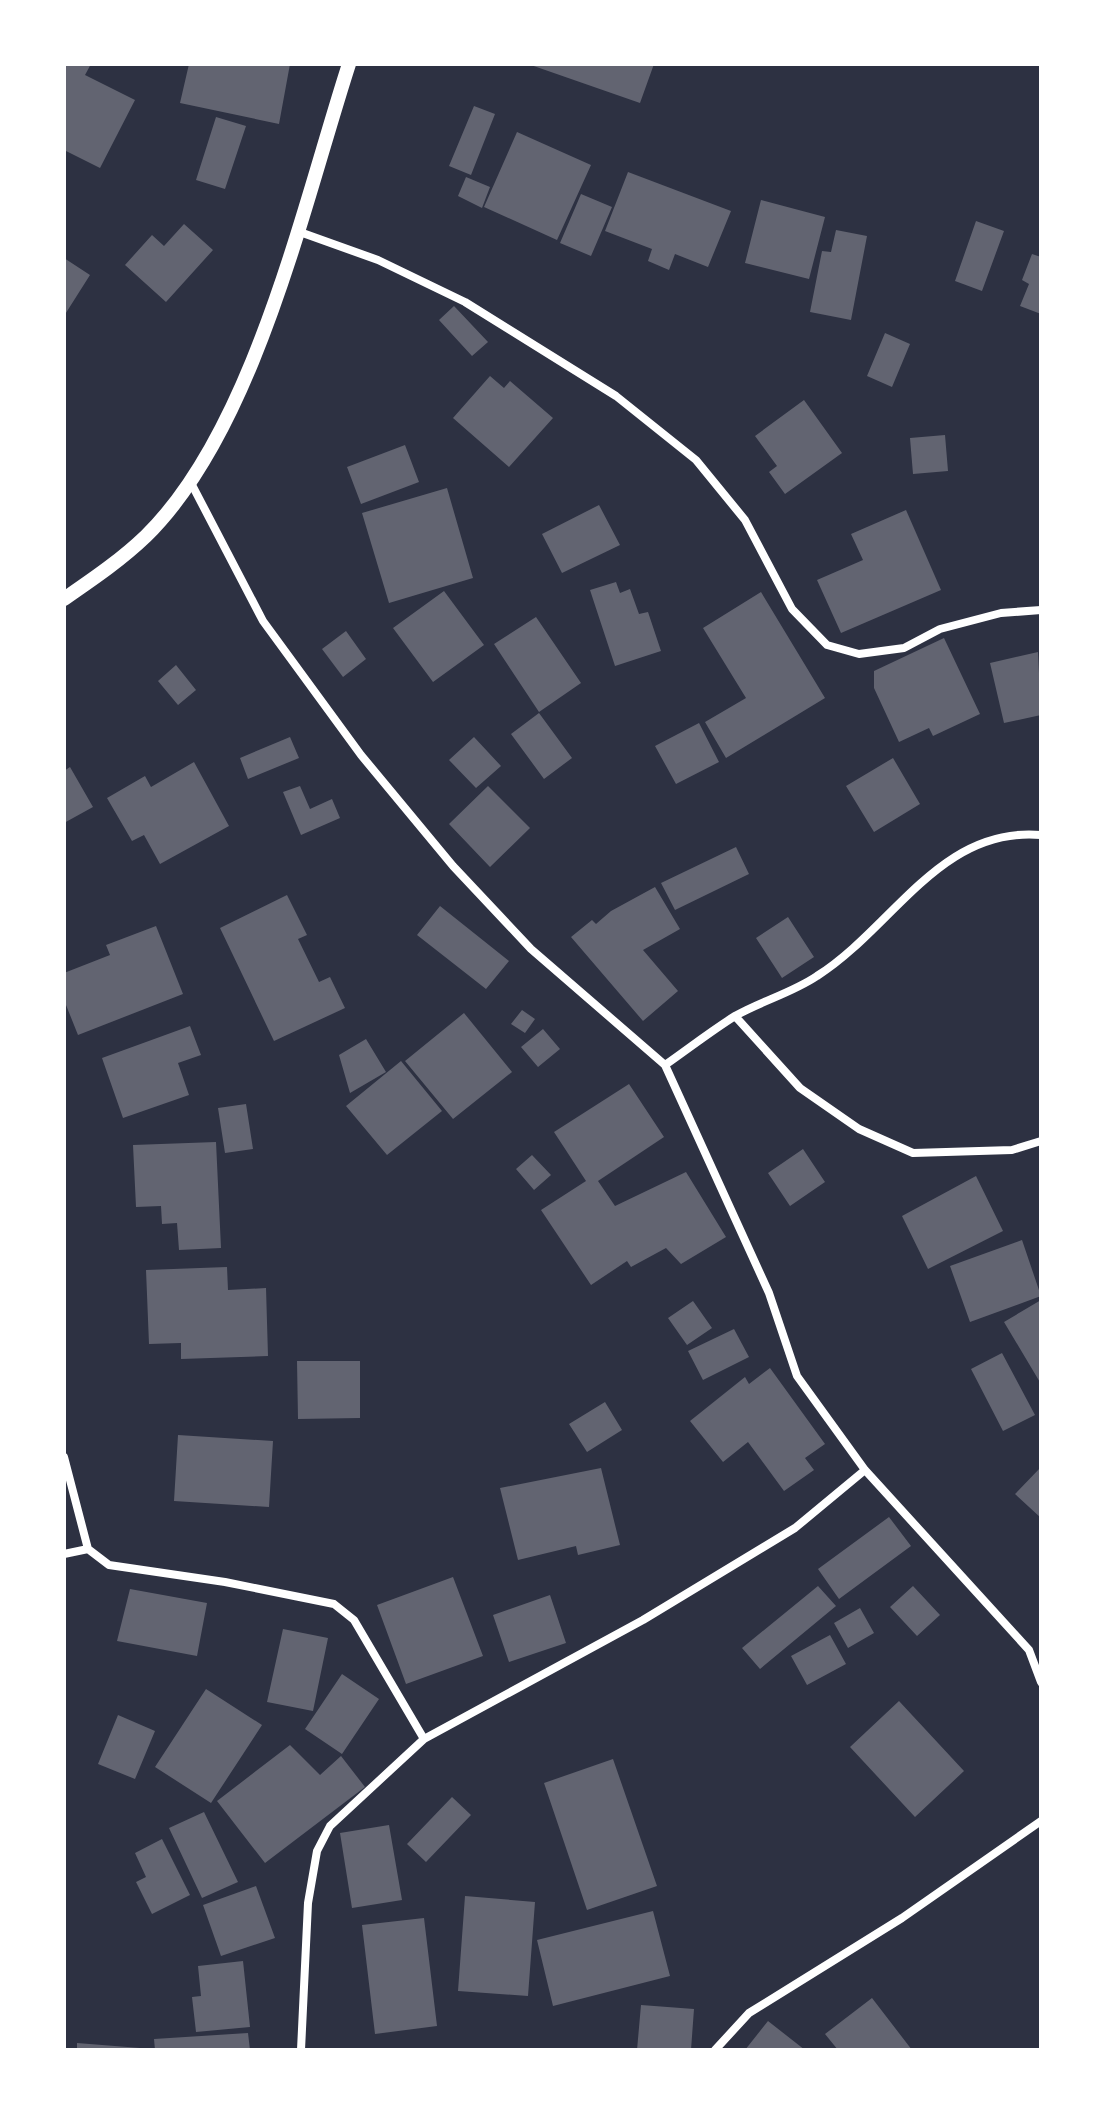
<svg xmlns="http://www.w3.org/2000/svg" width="1105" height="2114" font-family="'Libre Baskerville',serif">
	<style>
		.building { fill: #626471 }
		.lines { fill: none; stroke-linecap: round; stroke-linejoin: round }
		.minor { stroke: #fff; stroke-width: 8 }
		.tertiary { stroke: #fff; stroke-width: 14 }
	</style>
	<rect width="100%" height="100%" fill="#2d3142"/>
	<path class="building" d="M 64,64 L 91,64 L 85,75 L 135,100 L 100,168 L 64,150 Z
		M 189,64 L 290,64 L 279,124 L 180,103 Z
		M 528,64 L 654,64 L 640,103 Z
		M 474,106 L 495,114 L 471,175 L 449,166 Z
		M 216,117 L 246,126 L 225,189 L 196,180 Z
		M 517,132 L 591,165 L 557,240 L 484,207 Z
		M 628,172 L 731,211 L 708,267 L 675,254 L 669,270 L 648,261 L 652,249 L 605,231 Z
		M 466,177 L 490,187 L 482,208 L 458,196 Z
		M 581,194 L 612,207 L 591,256 L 560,243 Z
		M 761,200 L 825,217 L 809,279 L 745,263 Z
		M 976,221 L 1004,231 L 982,291 L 955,281 Z
		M 184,224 L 213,250 L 166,302 L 125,265 L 152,235 L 164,246 Z
		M 836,230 L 867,236 L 851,320 L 810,312 L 822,251 L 831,252 Z
		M 1032,254 L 1041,257 L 1041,314 L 1020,306 L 1029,284 L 1022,280 Z
		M 64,258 L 90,275 L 64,316 Z
		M 454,306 L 488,342 L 472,356 L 439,320 Z
		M 885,333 L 910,344 L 892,387 L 867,376 Z
		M 490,376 L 504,388 L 510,381 L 553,418 L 509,467 L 453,418 Z
		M 804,400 L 842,453 L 785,494 L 769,472 L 777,466 L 755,436 Z
		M 945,435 L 948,471 L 913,474 L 910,438 Z
		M 405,445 L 419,482 L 361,504 L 347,467 Z
		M 447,488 L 473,578 L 389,603 L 362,513 Z
		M 599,505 L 620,545 L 562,573 L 542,534 Z
		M 906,510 L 941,590 L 841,633 L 817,580 L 863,560 L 851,534 Z
		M 616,582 L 620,593 L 630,589 L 639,614 L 648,612 L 661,651 L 615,666 L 590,590 Z
		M 444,591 L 484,645 L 433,682 L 393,628 Z
		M 761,592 L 825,698 L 726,758 L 705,722 L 746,698 L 703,628 Z
		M 536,617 L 581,683 L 539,712 L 494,644 Z
		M 346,631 L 366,659 L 343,677 L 322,649 Z
		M 944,638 L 980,714 L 933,736 L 929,728 L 899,742 L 874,688 L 874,671 Z
		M 1038,652 L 1041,715 L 1004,723 L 990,663 Z
		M 176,665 L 196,690 L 178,705 L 158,681 Z
		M 539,713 L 572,758 L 544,779 L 511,734 Z
		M 699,723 L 719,762 L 676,784 L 655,746 Z
		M 290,737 L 299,758 L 248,779 L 240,758 Z
		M 474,737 L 501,766 L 476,788 L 449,760 Z
		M 893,758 L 920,804 L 874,832 L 846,786 Z
		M 194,762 L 229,826 L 160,864 L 144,835 L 132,841 L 107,798 L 145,776 L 151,787 Z
		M 70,767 L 93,807 L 64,823 L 64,771 Z
		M 300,786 L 310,809 L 332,799 L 340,818 L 301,835 L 283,792 Z
		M 488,786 L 530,828 L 490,867 L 449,824 Z
		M 736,847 L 749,874 L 675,910 L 661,883 Z
		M 655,887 L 680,929 L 643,950 L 678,991 L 643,1021 L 571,937 L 592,920 L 596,924 L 611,911 Z
		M 287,895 L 307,935 L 298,939 L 319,982 L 330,977 L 345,1008 L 274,1041 L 220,928 Z
		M 440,906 L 509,961 L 486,989 L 417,935 Z
		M 788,917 L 814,957 L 782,978 L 756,938 Z
		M 156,926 L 183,994 L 78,1035 L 64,1000 L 64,973 L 110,955 L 106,945 Z
		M 522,1010 L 535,1019 L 525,1033 L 511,1024 Z
		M 464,1013 L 512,1072 L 453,1119 L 405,1061 Z
		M 190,1026 L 201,1055 L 178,1063 L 189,1095 L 123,1118 L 102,1058 Z
		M 543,1029 L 560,1049 L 538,1067 L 521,1047 Z
		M 366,1039 L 386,1072 L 350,1093 L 339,1055 Z
		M 401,1061 L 442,1111 L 387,1155 L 346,1106 Z
		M 629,1084 L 664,1137 L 598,1181 L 615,1206 L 686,1172 L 726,1237 L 681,1264 L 666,1248 L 631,1267 L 627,1261 L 591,1285 L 541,1210 L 586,1181 L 554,1132 Z
		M 246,1104 L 253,1149 L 225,1153 L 218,1108 Z
		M 216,1142 L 221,1248 L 179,1250 L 177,1223 L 162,1224 L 161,1206 L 136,1207 L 133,1145 Z
		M 803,1149 L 825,1182 L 790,1206 L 768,1173 Z
		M 532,1155 L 551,1175 L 534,1190 L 516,1169 Z
		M 976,1176 L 1003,1231 L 928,1269 L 902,1216 Z
		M 1022,1240 L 1041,1296 L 970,1322 L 950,1266 Z
		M 227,1267 L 228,1290 L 266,1288 L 268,1356 L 181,1359 L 181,1343 L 149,1344 L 146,1270 Z
		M 1041,1300 L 1041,1384 L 1004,1322 Z
		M 693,1301 L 712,1328 L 687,1345 L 668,1318 Z
		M 734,1329 L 749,1357 L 703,1380 L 688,1351 Z
		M 1002,1353 L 1035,1415 L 1003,1431 L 971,1369 Z
		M 297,1361 L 360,1361 L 360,1418 L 298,1419 Z
		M 770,1368 L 825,1444 L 805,1458 L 814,1470 L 784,1491 L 748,1442 L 723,1462 L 690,1421 L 745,1377 L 749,1384 Z
		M 605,1402 L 622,1430 L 587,1452 L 569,1424 Z
		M 178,1435 L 273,1441 L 269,1507 L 174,1501 Z
		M 1041,1467 L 1041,1518 L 1015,1494 Z
		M 601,1468 L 620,1545 L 578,1555 L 576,1546 L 518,1560 L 500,1488 Z
		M 889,1517 L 911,1546 L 839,1599 L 818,1569 Z
		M 453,1577 L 483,1656 L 406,1684 L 377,1605 Z
		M 818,1586 L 836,1606 L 760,1669 L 742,1648 Z
		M 913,1586 L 940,1615 L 917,1636 L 890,1607 Z
		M 130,1589 L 207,1603 L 197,1656 L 117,1641 Z
		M 550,1595 L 566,1643 L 509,1662 L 493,1615 Z
		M 860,1608 L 874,1633 L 848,1648 L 834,1623 Z
		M 283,1629 L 328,1638 L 313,1711 L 267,1702 Z
		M 830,1635 L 846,1664 L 807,1685 L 791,1656 Z
		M 342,1674 L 379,1699 L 342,1754 L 305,1729 Z
		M 206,1689 L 262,1725 L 211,1803 L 155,1767 Z
		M 899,1701 L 964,1771 L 915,1817 L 850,1747 Z
		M 118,1715 L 155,1731 L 135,1779 L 98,1764 Z
		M 290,1745 L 320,1775 L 341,1756 L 365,1787 L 265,1863 L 217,1801 Z
		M 613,1759 L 657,1886 L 587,1910 L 544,1783 Z
		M 452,1797 L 471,1815 L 426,1862 L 407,1844 Z
		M 204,1812 L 238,1882 L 202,1898 L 169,1828 Z
		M 389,1825 L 402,1900 L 352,1908 L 340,1833 Z
		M 162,1839 L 190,1895 L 152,1914 L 136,1882 L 146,1877 L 135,1853 Z
		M 256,1886 L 275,1938 L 221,1956 L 203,1905 Z
		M 465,1896 L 535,1902 L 528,1996 L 458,1991 Z
		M 653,1911 L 670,1976 L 553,2006 L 537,1940 Z
		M 424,1918 L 437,2026 L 375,2034 L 362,1925 Z
		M 243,1961 L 250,2027 L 196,2032 L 192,1997 L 201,1996 L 198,1966 Z
		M 872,1998 L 912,2050 L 838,2050 L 825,2034 Z
		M 641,2005 L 694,2009 L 691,2050 L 637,2050 Z
		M 768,2021 L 805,2050 L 745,2050 Z
		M 248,2033 L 250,2050 L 155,2050 L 154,2039 Z
		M 77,2043 L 140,2048 L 140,2050 L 77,2050 Z"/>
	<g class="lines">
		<path class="minor" d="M 297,231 L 378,260 L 465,302 L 616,396 L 696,460 L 745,520 L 792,609 L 827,645 L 859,654 L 904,648 L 940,629 L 1001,613 L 1041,610
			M 190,481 L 263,621 L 361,755 L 453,866 L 531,949 L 665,1065 L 769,1293 L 797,1376 L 865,1470 L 1029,1650 L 1041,1682
			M 735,1016 L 800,1088 L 859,1129 L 913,1153 L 1012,1150 L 1041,1141
			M 665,1065 C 688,1049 711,1031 735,1016 C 761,1001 792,993 817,976 C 893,928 940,826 1041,835
			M 64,1457 L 88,1549 L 109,1565 L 225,1582 L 334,1604 L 354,1620 L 424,1739
			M 64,1554 L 88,1549
			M 301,2050 L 308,1903 L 317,1851 L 330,1826 L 424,1739 L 643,1620 L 795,1528 L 865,1470
			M 715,2050 L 749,2013 L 902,1918 L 1041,1821"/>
		<path class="tertiary" d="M 64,599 C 93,579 121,560 146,536 C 254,430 303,206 349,64"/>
	</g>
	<rect width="1105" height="2114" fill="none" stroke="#ffffff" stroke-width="132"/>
</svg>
